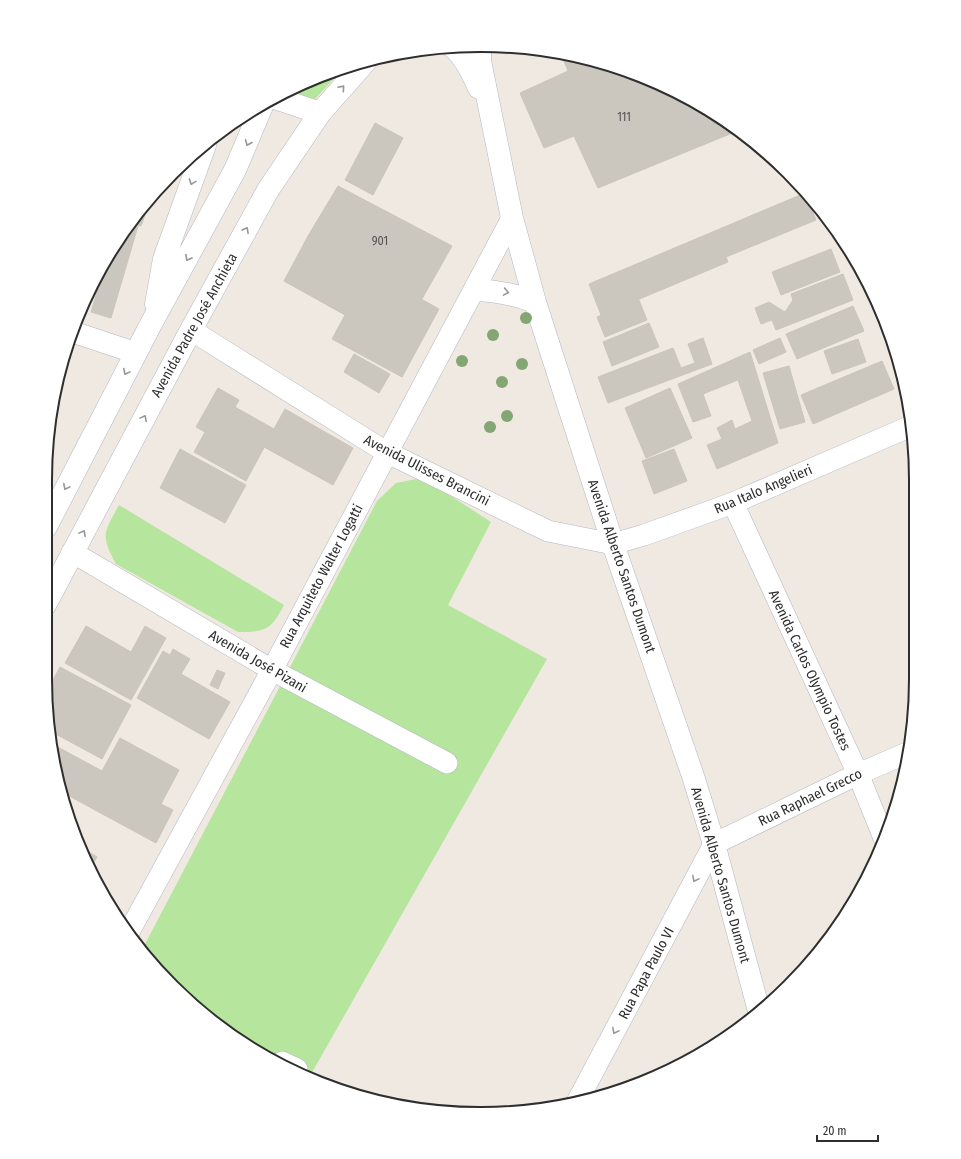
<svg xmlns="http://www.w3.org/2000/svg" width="961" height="1159" font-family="'Fira Sans Condensed',sans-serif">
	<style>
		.green { fill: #b6e59e }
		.building { fill: #cbc7bf; stroke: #cbc5ba }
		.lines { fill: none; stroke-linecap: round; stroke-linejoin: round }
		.street-casing { stroke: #b4b7c1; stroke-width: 22 }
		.secondary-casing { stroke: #b4b7c1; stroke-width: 23 }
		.street { stroke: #fff; stroke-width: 21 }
		.secondary { stroke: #fff; stroke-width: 22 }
		.tree { fill: #84a574 }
		.oneway { stroke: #969696 }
		.labels { text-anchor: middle; stroke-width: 4; stroke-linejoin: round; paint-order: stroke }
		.number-label { font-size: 12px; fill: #555452 }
		.street-label { font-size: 14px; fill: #2e2e2e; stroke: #fff }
		.rim { fill: none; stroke: #2e2e2e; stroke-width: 2 }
	</style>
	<rect width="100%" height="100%" fill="#efe9e1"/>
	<path class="green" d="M 342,70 L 315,99 L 285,92 L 288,90 Z
		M 416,479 L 440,489 L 491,522 L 448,605 L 547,659 L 310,1076 L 239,1041 L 153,966 L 142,950 L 377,501 L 396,483 Z
		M 119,505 L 284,605 C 271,630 266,632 238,632 L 116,564 C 100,534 104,533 119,505 Z"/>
	<path class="building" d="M 564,55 L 621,68 L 677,94 L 679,97 L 681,96 L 698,103 L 737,131 L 598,188 L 574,136 L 544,148 L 520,93 L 568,71 L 562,56 Z
		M 375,123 L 403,138 L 373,195 L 345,180 Z
		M 338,186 L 452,246 L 422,299 L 308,236 Z
		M 805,193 L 816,220 L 726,257 L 728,262 L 601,315 L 589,284 Z
		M 152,195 L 141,226 L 131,223 Z
		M 131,223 L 138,226 L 111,318 L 91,312 L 106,262 L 118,239 Z
		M 308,236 L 439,309 L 402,377 L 332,339 L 345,315 L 284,281 Z
		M 831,249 L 840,272 L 781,295 L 772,272 Z
		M 843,274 L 853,300 L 776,330 L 772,320 L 761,324 L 755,308 L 769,302 L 785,312 L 793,300 L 791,294 Z
		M 639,300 L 647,320 L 605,337 L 597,317 Z
		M 853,306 L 864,331 L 797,359 L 786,334 Z
		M 649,323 L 659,347 L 612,366 L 603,342 Z
		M 703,338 L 712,364 L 608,403 L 598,377 L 673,348 L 681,368 L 695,363 L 688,344 Z
		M 780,338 L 786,352 L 759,364 L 753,350 Z
		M 858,339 L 866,362 L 832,374 L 824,351 Z
		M 750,352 L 778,443 L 717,469 L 707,445 L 722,439 L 717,428 L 732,420 L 735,429 L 752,421 L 738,380 L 703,394 L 711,416 L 693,422 L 678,384 Z
		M 354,354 L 390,374 L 379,393 L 344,372 Z
		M 882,361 L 894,389 L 813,424 L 801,395 Z
		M 789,366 L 805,422 L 780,429 L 763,373 Z
		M 218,388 L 239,400 L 235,407 L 274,429 L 246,481 L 194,452 L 205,432 L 196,427 Z
		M 670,388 L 692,438 L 646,458 L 625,408 Z
		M 285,409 L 353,448 L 333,485 L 264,447 Z
		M 180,449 L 246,485 L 225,523 L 160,488 Z
		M 674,449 L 687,481 L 654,494 L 642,461 Z
		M 86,626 L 131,652 L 145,626 L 166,638 L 131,700 L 65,663 Z
		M 173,649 L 190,659 L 181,674 L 230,702 L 209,739 L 137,698 L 163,651 L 170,655 Z
		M 60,667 L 131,705 L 102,759 L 52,732 L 47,691 Z
		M 217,670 L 225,673 L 218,689 L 210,685 Z
		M 120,738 L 179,770 L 161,804 L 173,810 L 156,843 L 60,791 L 54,745 L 102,771 Z
		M 84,849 L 97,857 L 91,867 Z"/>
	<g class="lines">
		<g class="street-casing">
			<path id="street" d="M 191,330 L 386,452 L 548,531 L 613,544 L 644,535 L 733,503 L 911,426
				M 73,332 L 136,353
				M 733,503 L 858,774 L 884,838
				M 72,552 L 272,670 L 447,763
				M 129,932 L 272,670 L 512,218
				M 282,1062 L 297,1069
				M 577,1102 L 714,844 L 858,774 L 907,753"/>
		</g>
		<g class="secondary-casing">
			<path id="secondary" d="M 452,46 C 465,57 472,73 479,88
				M 480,47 L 480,61 L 512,218 L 535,302 L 613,544 L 693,776 L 714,844 L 759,1011
				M 275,98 L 320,113
				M 475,290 C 497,291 515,294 535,302
				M 156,304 L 164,259 L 205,145
				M 46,527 L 152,322 L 235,170 L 262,106
				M 45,605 L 191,330 L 268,190 L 320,113 L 366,61"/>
		</g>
		<use href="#street" class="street"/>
		<use href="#secondary" class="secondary"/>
	</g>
	<g class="tree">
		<circle cx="526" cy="318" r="6"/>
		<circle cx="493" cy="335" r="6"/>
		<circle cx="462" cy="361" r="6"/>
		<circle cx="522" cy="364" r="6"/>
		<circle cx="502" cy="382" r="6"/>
		<circle cx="507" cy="416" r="6"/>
		<circle cx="490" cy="427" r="6"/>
	</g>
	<defs><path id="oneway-chevron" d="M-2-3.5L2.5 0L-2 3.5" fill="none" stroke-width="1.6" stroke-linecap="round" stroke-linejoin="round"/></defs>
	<g class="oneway">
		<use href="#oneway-chevron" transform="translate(342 88) rotate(-49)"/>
		<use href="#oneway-chevron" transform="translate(248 143) rotate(113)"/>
		<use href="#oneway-chevron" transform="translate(192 182) rotate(110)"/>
		<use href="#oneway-chevron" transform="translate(246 230) rotate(-61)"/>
		<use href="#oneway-chevron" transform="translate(188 258) rotate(119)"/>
		<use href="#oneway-chevron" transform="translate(506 292) rotate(10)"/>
		<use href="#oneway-chevron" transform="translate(126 372) rotate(118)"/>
		<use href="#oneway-chevron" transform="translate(144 418) rotate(-62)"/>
		<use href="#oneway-chevron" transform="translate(66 487) rotate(118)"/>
		<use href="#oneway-chevron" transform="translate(83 533) rotate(-62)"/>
		<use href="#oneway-chevron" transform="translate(695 879) rotate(118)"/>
		<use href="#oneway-chevron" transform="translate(615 1031) rotate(118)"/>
	</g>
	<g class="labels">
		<g class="number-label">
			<text x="624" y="121">111</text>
			<text x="380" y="245">901</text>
		</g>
		<g class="street-label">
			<text transform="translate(194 325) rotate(-61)" y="5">Avenida Padre José Anchieta</text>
			<text transform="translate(427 470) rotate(27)" y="5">Avenida Ulisses Brancini</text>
			<text transform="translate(763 489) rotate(-23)" y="5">Rua Italo Angelieri</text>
			<text transform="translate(622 566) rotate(71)" y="5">Avenida Alberto Santos Dumont</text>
			<text transform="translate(321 576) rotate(-62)" y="5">Rua Arquiteto Walter Logatti</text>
			<text transform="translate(258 661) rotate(30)" y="5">Avenida José Pizani</text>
			<text transform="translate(810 670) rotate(65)" y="5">Avenida Carlos Olympio Tostes</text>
			<text transform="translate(810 797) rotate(-26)" y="5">Rua Raphael Grecco</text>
			<text transform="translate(721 875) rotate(74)" y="5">Avenida Alberto Santos Dumont</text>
			<text transform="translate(646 973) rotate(-62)" y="5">Rua Papa Paulo VI</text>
		</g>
	</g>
	<path d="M0 0H961V1159H0ZM480 52H481A428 428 0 0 1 909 480V679A428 428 0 0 1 481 1107H480A428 428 0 0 1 52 679V480A428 428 0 0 1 480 52Z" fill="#fff" fill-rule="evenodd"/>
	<path class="rim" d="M480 52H481A428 428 0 0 1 909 480V679A428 428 0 0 1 481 1107H480A428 428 0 0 1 52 679V480A428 428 0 0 1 480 52Z"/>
	<path d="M817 1135v6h61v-6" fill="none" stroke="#2e2e2e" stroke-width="2"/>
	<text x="823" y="1135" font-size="12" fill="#2e2e2e" stroke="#ffffff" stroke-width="3" paint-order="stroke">20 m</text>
</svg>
